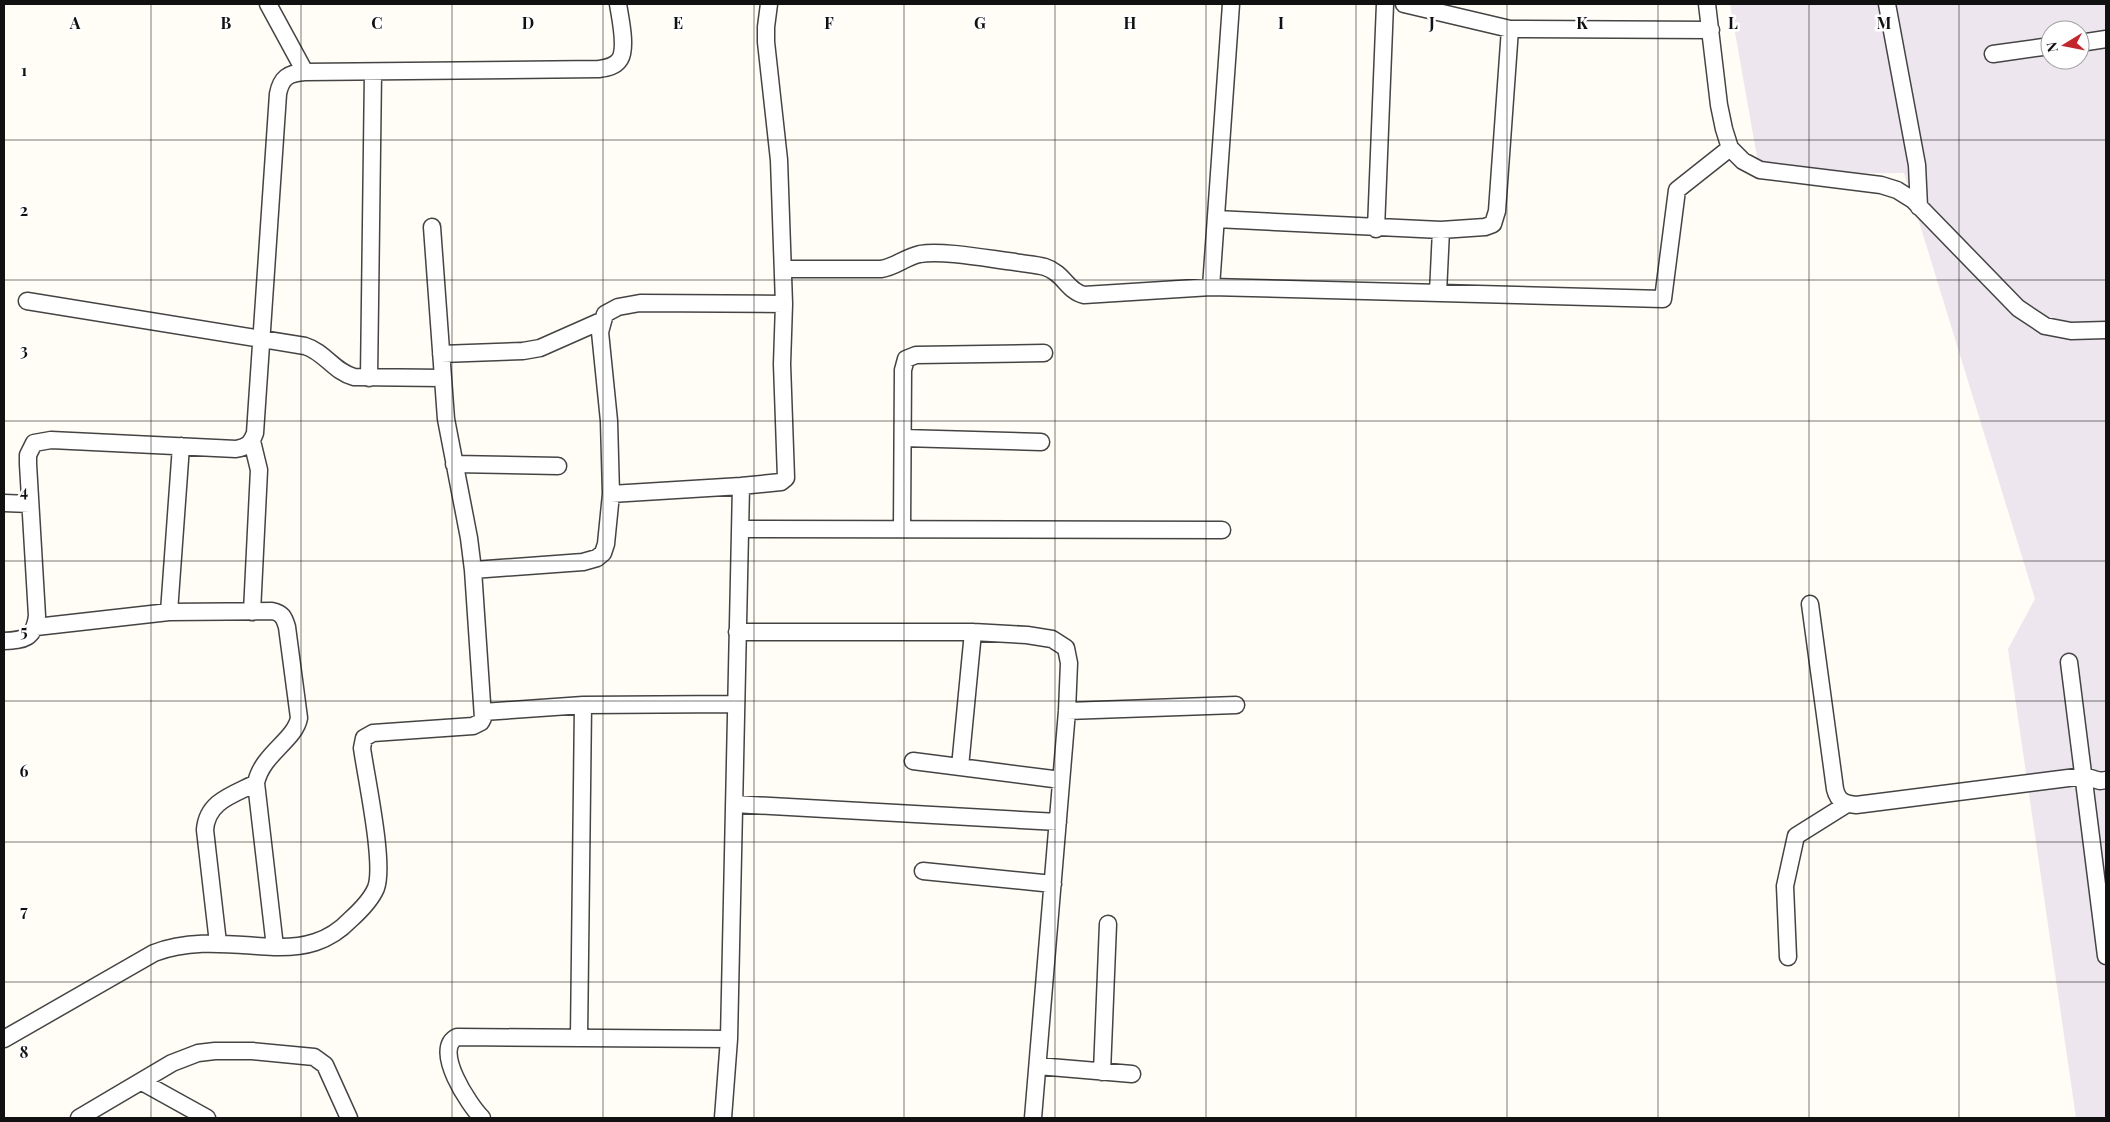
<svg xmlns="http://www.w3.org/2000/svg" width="2110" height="1122" font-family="'Playfair Display',serif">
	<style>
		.industrial { fill: #eee6ef; fill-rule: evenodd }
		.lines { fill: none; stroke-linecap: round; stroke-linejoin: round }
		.minor-casing { stroke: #444; stroke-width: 19 }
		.minor { stroke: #fff; stroke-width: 16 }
		.grid { fill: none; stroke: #111; stroke-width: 1; stroke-opacity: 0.55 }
		.grid-label { font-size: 16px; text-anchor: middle; font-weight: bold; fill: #111; stroke: #fff; stroke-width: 5; stroke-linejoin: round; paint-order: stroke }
	</style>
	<rect width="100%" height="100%" fill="#fffdf5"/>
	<path class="industrial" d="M 1730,4 L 2106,4 L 2106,1118 L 2076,1118 L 2008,649 L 2035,599 L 1904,173 L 1760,174 ZM 2050,30 L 2080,30 L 2080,60 L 2050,60 Z"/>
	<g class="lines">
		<g class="minor-casing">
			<path id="minor" d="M 268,4 L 305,72
				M 1231,4 L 1211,287 L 1663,299 L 1677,190 L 1730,148
				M 1404,4 L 1510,29 L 1711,30
				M 1707,4 L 1719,105 L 1724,129 L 1730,148 L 1743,161 L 1760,170 L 1881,185 L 1897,190 L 1913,200 L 2018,308 L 2045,326 L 2071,331 L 2106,330
				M 1887,4 L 1917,165 L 1919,207
				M 2080,43 L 2106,39
				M 1993,54 L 2050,46
				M 1216,219 L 1441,230 L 1485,227 L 1493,224 L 1497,211 L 1510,29
				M 1376,229 L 1385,4
				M 784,269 L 881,269 C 896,267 905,257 920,254 C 943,250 990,259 1015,262 C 1024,264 1035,264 1045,267 C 1064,273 1067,291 1084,295 L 1211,287
				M 1438,293 L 1441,230
				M 27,301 L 305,346 C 325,352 334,372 354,377 L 443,378
				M 441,354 L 523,351 L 540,348 L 601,321
				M 369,378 L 373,72
				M 903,438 L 1041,442
				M 454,464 L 558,466
				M 611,494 L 741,486 L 781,482 L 786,478 L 782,364 L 784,304 L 779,160 L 766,42 L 766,27 L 769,4
				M 4,503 L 30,504
				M 740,529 L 1222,530
				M 902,529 L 903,370 L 906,359 L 916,355 L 1044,353
				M 473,570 L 583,562 L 597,558 L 603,553 L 606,544 L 611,494 L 609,421 L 600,332 L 605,314 L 618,307 L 640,303 L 784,304
				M 1810,604 L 1835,789 C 1838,801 1844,804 1856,805 L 2084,776 L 2100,781 L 2106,780
				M 169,612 L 181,446
				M 252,612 L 259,470 L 252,441
				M 36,627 L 169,612 L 272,611 C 282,613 284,617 287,627 L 299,718 C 295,740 262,754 256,783 L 275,947
				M 737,632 L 973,632 L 1027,635 L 1052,639 L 1066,648 L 1069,663 L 1067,711 L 1033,1118
				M 4,641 C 24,640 34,639 37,616 L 28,464 L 28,455 L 34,443 L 51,440 L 236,449 C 247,447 251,444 255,433 L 278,94 C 281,78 288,73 305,72 L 599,69 C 606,68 615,67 620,59 C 627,47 620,17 618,4
				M 2069,662 L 2106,956
				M 1067,711 L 1236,705
				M 483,712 L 583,705 L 736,704
				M 913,761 L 1061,780
				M 960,767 L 973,632
				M 734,804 L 1058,822
				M 923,871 L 1053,884
				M 218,943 L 205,830 C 207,801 233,795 256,783
				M 1788,957 L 1785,886 L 1796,836 L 1847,804
				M 579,1038 L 583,705
				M 4,1039 L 154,953 C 193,938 233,945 274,947 C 304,948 329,942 350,920 C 360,911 371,900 376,888 C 385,864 366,777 362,748 L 364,738 L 373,733 L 473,726 L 481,722 L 483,718 L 473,570 L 469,538 L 446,419 L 432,227
				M 1038,1066 L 1132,1074
				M 1102,1072 L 1108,924
				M 142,1082 L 207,1118
				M 79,1118 L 172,1063 L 198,1053 L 215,1051 L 252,1051 L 314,1057 L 325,1065 L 349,1118
				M 482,1118 C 469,1105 432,1049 457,1037 L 729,1039
				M 723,1118 L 729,1039 L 741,486"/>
		</g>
		<use href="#minor" class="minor"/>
	</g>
	<path class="grid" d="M 151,4 L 151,1118M 301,4 L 301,1118M 452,4 L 452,1118M 603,4 L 603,1118M 754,4 L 754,1118M 904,4 L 904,1118M 1055,4 L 1055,1118M 1206,4 L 1206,1118M 1356,4 L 1356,1118M 1507,4 L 1507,1118M 1658,4 L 1658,1118M 1809,4 L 1809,1118M 1959,4 L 1959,1118M 4,140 L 2106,140M 4,280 L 2106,280M 4,421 L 2106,421M 4,561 L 2106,561M 4,701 L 2106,701M 4,842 L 2106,842M 4,982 L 2106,982"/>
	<g class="grid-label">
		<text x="75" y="29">A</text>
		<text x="226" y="29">B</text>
		<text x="377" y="29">C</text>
		<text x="528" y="29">D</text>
		<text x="678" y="29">E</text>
		<text x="829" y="29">F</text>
		<text x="980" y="29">G</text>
		<text x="1130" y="29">H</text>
		<text x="1281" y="29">I</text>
		<text x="1432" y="29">J</text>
		<text x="1582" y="29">K</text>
		<text x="1733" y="29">L</text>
		<text x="1884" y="29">M</text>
		<text x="24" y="76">1</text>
		<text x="24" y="216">2</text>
		<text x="24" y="356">3</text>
		<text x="24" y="497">4</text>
		<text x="24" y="637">5</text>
		<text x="24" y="777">6</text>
		<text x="24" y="917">7</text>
		<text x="24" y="1058">8</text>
	</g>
	<rect width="2110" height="1122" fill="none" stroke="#111111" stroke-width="10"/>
	<g transform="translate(2065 45) rotate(260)"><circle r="24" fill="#ffffff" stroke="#a0a0a0"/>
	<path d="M0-4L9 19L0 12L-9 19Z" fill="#c4262e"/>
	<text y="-8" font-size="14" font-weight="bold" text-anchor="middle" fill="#111111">N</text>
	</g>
</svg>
